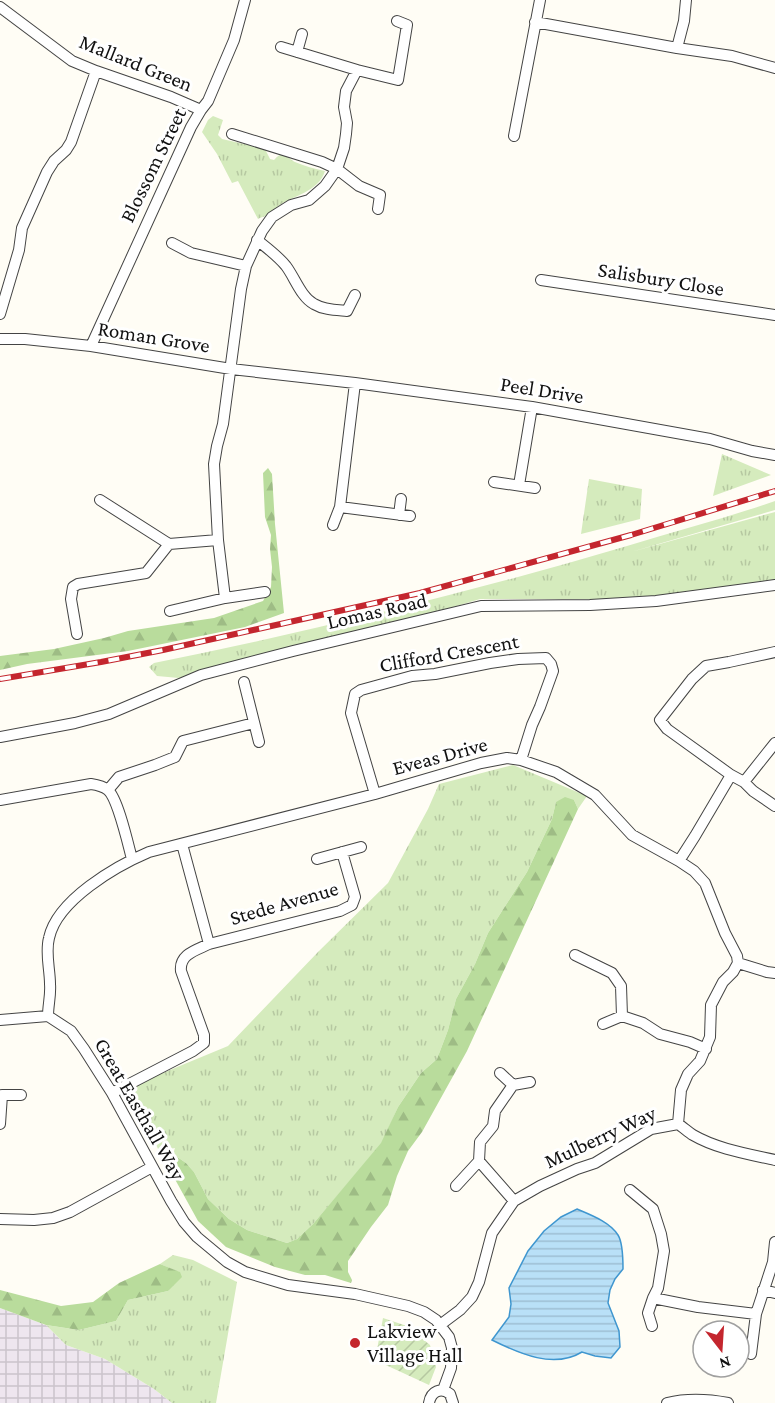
<svg xmlns="http://www.w3.org/2000/svg" width="775" height="1403" font-family="'Crimson Pro',serif">
	<style>
		.industrial { fill: url(#industrial-grid) }
		.grass { fill: url(#grass-tufts) }
		.forest { fill: url(#forest-firs) }
		.garden { fill: url(#garden-furrows) }
		.water { fill: url(#water-rules); stroke: #3f96cf; stroke-width: 1.5 }
		.lines { fill: none; stroke-linecap: round; stroke-linejoin: round }
		.street-casing { stroke: #444; stroke-width: 12 }
		.street { stroke: #fff; stroke-width: 10 }
		.rail-casing { stroke: #c4262e; stroke-width: 6 }
		.rail { stroke: #fff; stroke-width: 4; stroke-dasharray: 11; stroke-linecap: butt }
		.poi-dot { fill: #c4262e; stroke: #fff; stroke-width: 2 }
		.labels { text-anchor: middle; stroke-width: 6; stroke-linejoin: round; paint-order: stroke }
		.street-label { font-size: 21px; fill: #111; stroke: #fff }
		.poi-label { font-size: 21px; fill: #111; stroke: #fff; text-anchor: start }
	</style>
	<defs>
		<pattern id="industrial-grid" width="8" height="8" patternUnits="userSpaceOnUse" patternTransform="scale(1.5)"><rect width="8" height="8" fill="#eee6ef"/><path d="M0 4h8M4 0v8" fill="none" stroke="#cbc4cc"/></pattern>
		<pattern id="grass-tufts" width="24" height="20" patternUnits="userSpaceOnUse" patternTransform="scale(1.5)"><rect width="24" height="20" fill="#d5ebbd"/><path d="M3 7l-1-3M5 7V3M7 7l1-3M15 17l-1-3M17 17v-4M19 17l1-3" fill="none" stroke="#b6c8a1"/></pattern>
		<pattern id="forest-firs" width="22" height="20" patternUnits="userSpaceOnUse" patternTransform="scale(1.5)"><rect width="22" height="20" fill="#b9dc9c"/><path d="M5 1l3.5 6h-7zM16 11l3.5 6h-7z" fill="#9ebc85"/></pattern>
		<pattern id="garden-furrows" width="10" height="10" patternUnits="userSpaceOnUse" patternTransform="scale(1.5)"><rect width="10" height="10" fill="#d5ebbd"/><path d="M-1 1l2-2M0 10L10 0M9 11l2-2" fill="none" stroke="#b6c8a1"/></pattern>
		<pattern id="water-rules" width="6" height="5" patternUnits="userSpaceOnUse" patternTransform="scale(1.5)"><rect width="6" height="5" fill="#b9e0f7"/><path d="M0 2.5h6" fill="none" stroke="#9ebfd3"/></pattern>
	</defs>
	<rect width="100%" height="100%" fill="#fffdf5"/>
	<path class="industrial" d="M 0,1308 L 46,1325 L 66,1345 L 105,1359 L 154,1389 L 172,1403 L 0,1403 Z"/>
	<path class="grass" d="M 213,116 L 223,120 L 218,135 L 222,139 L 261,148 L 266,151 L 270,159 L 274,160 C 277,157 278,155 282,155 C 288,156 291,160 295,162 C 304,166 315,169 325,171 C 319,190 299,194 283,203 C 277,206 273,212 267,215 C 264,217 261,217 258,219 L 238,181 L 232,183 L 217,154 L 202,132 L 208,120 Z
		M 722,454 L 771,475 L 713,496 Z
		M 589,479 L 642,489 L 640,519 L 581,534 Z
		M 775,501 L 775,510 L 631,552 L 775,512 L 775,580 L 635,599 L 480,599 L 440,611 L 375,626 L 179,678 L 157,676 L 149,667 L 154,663 C 313,631 471,592 627,546 C 676,531 726,518 775,501 Z
		M 513,765 L 587,796 L 578,809 L 574,800 L 556,802 L 552,819 L 527,872 L 488,933 L 475,964 L 456,999 L 448,1030 L 437,1059 L 421,1073 L 398,1107 L 382,1143 L 313,1224 L 297,1239 L 287,1243 L 247,1230 L 229,1219 L 208,1199 L 194,1172 L 186,1163 L 173,1154 L 175,1148 L 159,1151 L 129,1087 L 228,1046 L 318,952 L 388,883 L 428,809 L 439,784 Z
		M 173,1255 L 193,1260 L 237,1282 L 216,1403 L 172,1403 L 154,1389 L 105,1359 L 66,1345 L 46,1325 L 79,1330 L 116,1321 L 128,1300 L 168,1291 L 179,1272 L 160,1264 Z"/>
	<path class="forest" d="M 268,468 L 272,474 L 275,524 L 284,613 L 245,627 L 128,651 L 27,664 L 0,670 L 0,656 L 54,649 L 104,638 L 128,631 L 214,618 L 263,601 L 271,587 L 272,567 L 270,549 L 271,535 L 265,517 L 263,473 Z
		M 565,797 L 574,800 L 578,809 L 467,1051 L 422,1132 L 408,1151 L 397,1176 L 388,1205 L 371,1227 L 348,1261 L 348,1272 L 352,1280 L 351,1283 L 325,1275 L 305,1275 L 275,1267 L 226,1247 L 198,1221 L 166,1163 L 173,1154 L 186,1163 L 194,1172 L 208,1199 L 229,1219 L 247,1230 L 287,1243 L 297,1239 L 313,1224 L 381,1143 L 398,1107 L 421,1073 L 437,1059 L 448,1030 L 456,999 L 475,964 L 488,933 L 527,872 L 552,819 L 556,802 Z
		M 160,1264 L 180,1272 L 182,1277 L 168,1291 L 128,1300 L 116,1321 L 79,1330 L 46,1325 L 0,1308 L 0,1290 L 61,1306 L 93,1302 L 119,1283 Z"/>
	<path class="garden" d="M 383,1318 L 407,1326 L 430,1345 L 436,1367 L 429,1385 L 375,1360 Z"/>
	<path class="water" d="M 577,1209 C 591,1215 610,1222 618,1235 C 623,1243 623,1259 623,1269 L 615,1279 L 610,1290 L 608,1303 L 619,1331 L 620,1347 L 611,1358 L 595,1356 L 582,1352 C 554,1369 520,1354 492,1340 L 509,1317 L 511,1304 L 509,1288 L 528,1251 L 544,1231 L 561,1217 Z"/>
	<g class="lines">
		<g class="street-casing">
			<path id="street" d="M 0,7 L 72,61 L 96,71 L 171,97 L 201,110
				M 535,22 L 677,48 L 732,56 L 775,68
				M 677,48 L 684,21 L 686,0
				M 297,52 L 302,34
				M 357,70 L 398,80 L 407,25 L 397,21
				M 232,134 L 322,162 L 337,169 L 359,186 L 380,195 L 378,209
				M 514,136 L 540,0
				M 257,240 C 267,248 278,256 286,266 C 295,278 301,297 314,304 C 324,310 336,310 347,311 L 355,295
				M 172,243 L 191,253 L 246,266
				M 541,280 L 775,315
				M 0,314 L 19,250 L 22,228 L 47,172 L 54,161 L 66,150 L 71,142 L 96,71
				M 0,339 L 25,339 L 91,346 L 231,369 L 355,383 L 532,407 L 710,439 L 752,451 L 775,455
				M 91,346 L 191,127 L 201,110 L 208,101 L 234,40 L 245,0
				M 494,482 L 535,488
				M 519,485 L 532,407
				M 100,500 L 169,544 L 218,540 L 214,464 L 217,446 L 223,424 L 241,289 L 246,266 L 262,231 L 272,217 L 291,205 L 309,200 L 325,186 L 337,169 L 344,148 L 346,134 L 347,123 L 344,107 L 346,91 L 357,70 L 281,47
				M 340,507 L 410,516
				M 399,515 L 401,499
				M 333,525 L 340,507 L 355,383
				M 225,598 L 265,592
				M 170,611 L 225,598 L 218,540
				M 77,634 L 71,599 L 73,587 L 78,584 L 146,573 L 169,544
				M 775,652 L 729,662 L 706,666 L 692,679 L 660,720 L 667,729 L 731,775 L 744,782 L 753,791 L 775,806
				M 244,682 L 259,742
				M 0,737 L 75,723 L 109,714 L 201,675 L 293,651 L 481,606 L 590,605 L 656,601 L 775,585
				M 744,782 L 775,743
				M 108,790 L 119,777 L 155,765 L 175,757 L 183,741 L 254,723
				M 375,794 L 351,713 L 355,694 L 361,690 L 412,676 L 435,674 L 490,663 L 518,659 L 546,658 L 551,664 L 553,671 L 540,707 L 532,725 L 521,760
				M 0,800 L 91,784 C 98,785 103,786 108,790 C 118,799 128,844 132,859
				M 182,844 L 209,944
				M 317,859 L 361,847
				M 679,861 L 695,836 L 731,775
				M 575,955 L 612,973 L 621,986 L 622,1016 L 643,1023 L 660,1034 L 690,1042 L 706,1049
				M 738,963 L 767,972 L 775,973
				M 0,1020 L 48,1016
				M 603,1024 L 622,1016
				M 500,1073 L 513,1085
				M 112,1093 L 193,1051 L 204,1043 L 204,1035 L 181,971 C 179,954 197,950 209,944 L 340,911 L 352,905 L 355,897 L 342,852
				M 0,1124 L 2,1095 L 21,1095
				M 678,1124 L 681,1090 L 688,1074 L 700,1061 L 710,1037 L 711,1005 L 723,982 L 733,972 L 738,963
				M 678,1124 C 683,1127 688,1132 693,1135 C 717,1149 748,1154 775,1160
				M 456,1186 L 479,1161
				M 630,1190 L 653,1209 L 661,1234 L 664,1251 L 658,1288 L 653,1298 L 698,1307 L 756,1314
				M 514,1201 L 479,1161 L 480,1142 L 493,1126 L 495,1111 L 513,1085 L 530,1082
				M 0,1219 L 34,1220 L 53,1218 L 70,1212 L 152,1167
				M 763,1290 L 775,1293
				M 440,1325 L 460,1310 L 472,1297 L 479,1282 L 492,1233 L 514,1201 L 540,1186 L 577,1169 L 595,1163 L 651,1129 L 678,1124
				M 652,1326 L 648,1313 L 653,1298
				M 751,1354 L 756,1314 L 773,1262 L 775,1242
				M 443,1390 L 451,1368 L 452,1348 L 449,1337 L 436,1320 L 424,1312 L 408,1306 L 355,1294 L 288,1285 L 245,1272 L 227,1262 L 197,1237 L 184,1222 L 171,1201 L 112,1093 L 84,1049 L 71,1031 L 48,1016 C 48,1005 51,995 50,984 C 50,969 45,953 49,938 C 57,900 116,866 149,852 L 375,794 L 481,763 L 507,758 L 521,760 L 556,772 L 595,795 L 632,835 L 679,861 L 694,871 L 705,883 L 725,933 L 737,956 L 738,963
				M 429,1403 C 431,1391 441,1387 450,1394 L 453,1403
				M 667,1403 C 688,1398 707,1399 728,1403"/>
		</g>
		<use href="#street" class="street"/>
		<g class="rail-casing">
			<path id="rail" d="M 0,679 L 101,662 L 163,650 L 420,593 L 631,535 L 775,491"/>
		</g>
		<use href="#rail" class="rail"/>
	</g>
	<circle class="poi-dot" cx="355" cy="1343" r="6"/>
	<g class="labels">
		<g class="street-label">
			<text transform="translate(136 63) rotate(22)" y="7">Mallard Green</text>
			<text transform="translate(153 165) rotate(-64)" y="7">Blossom Street</text>
			<text transform="translate(661 279) rotate(9)" y="7">Salisbury Close</text>
			<text transform="translate(154 337) rotate(9)" y="7">Roman Grove</text>
			<text transform="translate(542 390) rotate(9)" y="7">Peel Drive</text>
			<text transform="translate(377 611) rotate(-13)" y="7">Lomas Road</text>
			<text transform="translate(449 653) rotate(-10)" y="7">Clifford Crescent</text>
			<text transform="translate(440 756) rotate(-15)" y="7">Eveas Drive</text>
			<text transform="translate(284 903) rotate(-16)" y="7">Stede Avenue</text>
			<text transform="translate(140 1109) rotate(60)" y="7">Great Easthall Way</text>
			<text transform="translate(600 1137) rotate(-25)" y="7">Mulberry Way</text>
		</g>
		<g class="poi-label">
			<text x="367" y="1338">Lakview<tspan x="367" dy="24">Village Hall</tspan></text>
		</g>
	</g>
	<g transform="translate(721 1349) rotate(163)"><circle r="28" fill="#ffffff" stroke="#a0a0a0" stroke-width="1.5"/>
	<path d="M0-4.5L10 22L0 15L-10 22Z" fill="#c4262e"/>
	<text y="-9" font-size="16" font-weight="bold" text-anchor="middle" fill="#111111">N</text>
	</g>
</svg>
